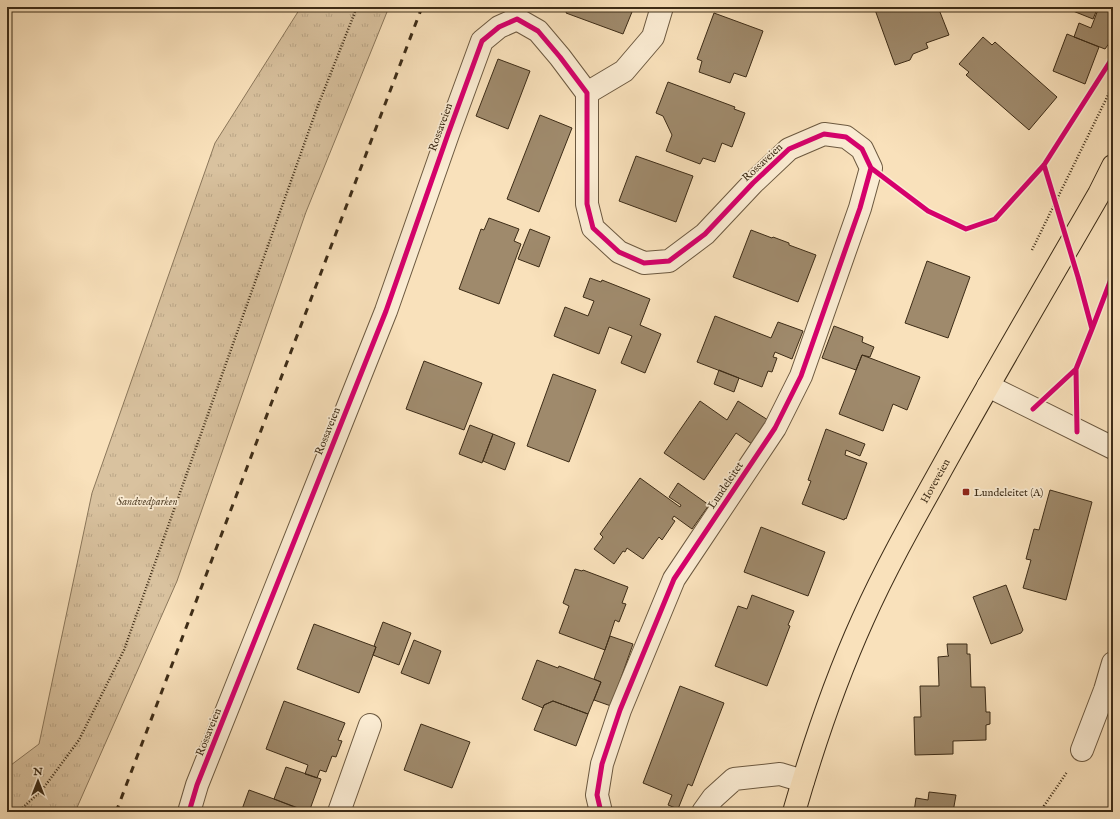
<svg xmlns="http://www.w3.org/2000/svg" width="1120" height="819" font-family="'IM FELL English',serif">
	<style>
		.park { fill: url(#park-tufts); stroke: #8b775b }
		.building { fill: #9f8a6c; stroke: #3d2c17 }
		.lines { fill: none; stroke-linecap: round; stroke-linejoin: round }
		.minor-casing { stroke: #6c5940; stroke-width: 24 }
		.major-casing { stroke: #3d2c17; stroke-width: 24 }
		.path { stroke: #3d2c17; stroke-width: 2.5; stroke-dasharray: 1 2; stroke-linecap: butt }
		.minor { stroke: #fbecd3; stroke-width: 22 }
		.major { stroke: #f9e1bb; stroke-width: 22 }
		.rail { stroke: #3d2c17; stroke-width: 3; stroke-dasharray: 7 7; stroke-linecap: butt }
		.cycleway-casing { stroke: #fbecd3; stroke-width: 8 }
		.cycleway { stroke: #d6006c; stroke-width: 5 }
		.poi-dot { fill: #8f2418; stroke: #fbecd3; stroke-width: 1.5 }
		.labels { text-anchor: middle; stroke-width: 3.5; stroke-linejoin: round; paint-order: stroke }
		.street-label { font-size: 11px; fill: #3d2c17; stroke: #fbecd3 }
		.poi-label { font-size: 11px; fill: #3d2c17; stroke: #fbecd3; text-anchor: start }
		.park-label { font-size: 11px; font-style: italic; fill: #5c4a32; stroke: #fbecd3 }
	</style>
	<defs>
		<pattern id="park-tufts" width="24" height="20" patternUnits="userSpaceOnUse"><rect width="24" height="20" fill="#d9c29f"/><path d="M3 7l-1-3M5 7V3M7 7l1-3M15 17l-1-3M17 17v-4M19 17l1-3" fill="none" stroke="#bba788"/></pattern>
	</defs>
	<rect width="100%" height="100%" fill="#f9e1bb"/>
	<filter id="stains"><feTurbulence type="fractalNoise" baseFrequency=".005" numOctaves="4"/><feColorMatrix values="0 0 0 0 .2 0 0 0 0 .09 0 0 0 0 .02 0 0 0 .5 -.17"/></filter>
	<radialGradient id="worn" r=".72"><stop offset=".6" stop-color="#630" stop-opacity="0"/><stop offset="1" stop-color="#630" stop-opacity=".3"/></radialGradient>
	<path class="park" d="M 301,7 L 389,7 L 306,212 L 177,581 L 75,812 L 7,812 L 7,768 L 39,744 L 92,493 L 215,143 Z"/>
	<path class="building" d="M 568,7 L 634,7 L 623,34 L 566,13 Z
		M 874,7 L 938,7 L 949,35 L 926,43 L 928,48 L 913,54 L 910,60 L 895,65 Z
		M 1063,7 L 1098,7 L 1093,19 Z
		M 1099,7 L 1113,12 L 1113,38 L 1105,49 L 1074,37 L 1079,23 L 1091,28 Z
		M 714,13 L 763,31 L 746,77 L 734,73 L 730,83 L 699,72 L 702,61 L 697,59 Z
		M 1067,34 L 1099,47 L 1085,84 L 1053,71 Z
		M 983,37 L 992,45 L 995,42 L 1057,97 L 1029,130 L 966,75 L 969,72 L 959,64 Z
		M 498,59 L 530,71 L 508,129 L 476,116 Z
		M 668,82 L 735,107 L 734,109 L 745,113 L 732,147 L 722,143 L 715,162 L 703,158 L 700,164 L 666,151 L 672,135 L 663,116 L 656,113 Z
		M 540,115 L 572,128 L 539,212 L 507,199 Z
		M 636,156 L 693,176 L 676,222 L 619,201 Z
		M 489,218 L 519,229 L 514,241 L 521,244 L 499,304 L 459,289 L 481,229 L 484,230 Z
		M 530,229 L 550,237 L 539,267 L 518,259 Z
		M 751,230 L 772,238 L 773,237 L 789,243 L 789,245 L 816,255 L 798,302 L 733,277 Z
		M 927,261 L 970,277 L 948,338 L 905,323 Z
		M 590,278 L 601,282 L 602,280 L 650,299 L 640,325 L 661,334 L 645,373 L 621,363 L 632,336 L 609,327 L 599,354 L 554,336 L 565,307 L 588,316 L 594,301 L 583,297 Z
		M 715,316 L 771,338 L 778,322 L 803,331 L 792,359 L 775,352 L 773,357 L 777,358 L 772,372 L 768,371 L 762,387 L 697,362 Z
		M 834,326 L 863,337 L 862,342 L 874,347 L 870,357 L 862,355 L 856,370 L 822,358 Z
		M 862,355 L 920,377 L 907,410 L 893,404 L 883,431 L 839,414 Z
		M 424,361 L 482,383 L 464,430 L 406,409 Z
		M 719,370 L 739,378 L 734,392 L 714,384 Z
		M 553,374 L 596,390 L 569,462 L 527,446 Z
		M 700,401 L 727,420 L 738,401 L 768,420 L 752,444 L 736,433 L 704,480 L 664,453 Z
		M 470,425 L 493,434 L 482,463 L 459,454 Z
		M 826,429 L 865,444 L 860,456 L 846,450 L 845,455 L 867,463 L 846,519 L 845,518 L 844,520 L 802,504 L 811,481 L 808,480 Z
		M 493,434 L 515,443 L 505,470 L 483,461 Z
		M 640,478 L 680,507 L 681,505 L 669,497 L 678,483 L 709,505 L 692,529 L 674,516 L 672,519 L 675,521 L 662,540 L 659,537 L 643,559 L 627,548 L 625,552 L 623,551 L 614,564 L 594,549 L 603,537 L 600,534 Z
		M 1050,490 L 1092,502 L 1066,600 L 1023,588 L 1031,560 L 1026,559 L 1034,529 L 1039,530 Z
		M 761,527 L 825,552 L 808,596 L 744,572 Z
		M 575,569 L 582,571 L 583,570 L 628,587 L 622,603 L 626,604 L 619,622 L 615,620 L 605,650 L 559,633 L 569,606 L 563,603 Z
		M 1006,585 L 1023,630 L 1021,633 L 991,644 L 973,597 Z
		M 752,595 L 794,611 L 788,625 L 790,626 L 767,686 L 715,666 L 738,606 L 747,609 Z
		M 383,622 L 411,633 L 399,665 L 373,655 L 376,647 L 374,646 Z
		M 314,624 L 376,647 L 359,693 L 297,669 Z
		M 610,636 L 633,644 L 611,706 L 594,700 L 601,682 L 594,679 Z
		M 414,640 L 441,651 L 429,684 L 401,673 Z
		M 947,644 L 967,644 L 967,654 L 970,654 L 971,687 L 985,687 L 986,712 L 990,712 L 990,724 L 986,725 L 986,740 L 953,741 L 953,754 L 915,755 L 914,717 L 921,717 L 920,686 L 939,686 L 938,657 L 949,656 L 948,655 Z
		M 537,660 L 558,668 L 559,666 L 601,682 L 588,714 L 553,701 L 544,705 L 543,708 L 522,699 Z
		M 680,686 L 724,703 L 692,786 L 688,784 L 678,809 L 668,805 L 672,795 L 643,783 Z
		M 284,701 L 345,723 L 338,740 L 342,741 L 336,757 L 332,756 L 326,772 L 320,770 L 317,778 L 305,774 L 308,765 L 266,749 Z
		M 553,701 L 588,714 L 576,746 L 534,730 L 544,705 Z
		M 421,724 L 470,742 L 452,788 L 404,770 Z
		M 286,767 L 321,779 L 309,812 L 274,799 Z
		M 249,790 L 274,799 L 307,812 L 241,812 Z
		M 929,792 L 956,795 L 953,812 L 914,812 L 916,798 L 928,800 Z
		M 405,809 L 413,812 L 404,812 Z"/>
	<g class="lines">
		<g class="minor-casing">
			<path id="minor" d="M 587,93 L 624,71 L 653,37 L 662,7
				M 988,386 L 1113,448
				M 1082,750 L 1105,690 L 1113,663
				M 189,812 L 197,785 L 386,311 L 448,134 L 482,41 L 499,27 L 517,19 L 538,31 L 560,57 L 587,93 L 587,204 L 593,228 L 619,252 L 644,263 L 669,261 L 705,234 L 753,183 L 789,149 L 824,134 L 846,137 L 862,149 L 871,168 L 860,208 L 801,376 L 775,428 L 674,579 L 620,710 L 602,764 L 597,795 L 601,812
				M 339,812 L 370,725
				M 703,812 L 713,798 L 734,779 L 780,774 L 803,781"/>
		</g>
		<g class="major-casing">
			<g id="major">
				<path id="s1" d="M 794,812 C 813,746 835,681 863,619 C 889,561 921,506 952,450 C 1000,364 1050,279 1099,194 L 1113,166"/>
			</g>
		</g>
		<path class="path" d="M 1032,250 L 1113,85
			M 18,812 L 42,790 L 79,740 L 124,650 L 317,108 L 357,7
			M 1043,812 L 1044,806 L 1067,772"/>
		<use href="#minor" class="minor"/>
		<use href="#major" class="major"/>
		<path class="rail" d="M 116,812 L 422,7"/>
		<g class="cycleway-casing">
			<path id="cycleway" d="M 1092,329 L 1113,274
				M 1076,369 L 1077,432
				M 1033,409 L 1076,369 L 1092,329 L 1078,277 L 1044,165
				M 189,812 L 197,785 L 386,311 L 448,134 L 482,41 L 499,27 L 517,19 L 538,31 L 560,57 L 587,93 L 587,204 L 593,228 L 619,252 L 644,263 L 669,261 L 705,234 L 753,183 L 789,149 L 824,134 L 846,137 L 862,149 L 871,168 L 928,211 L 966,229 L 995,219 L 1044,165 L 1113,57
				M 601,812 L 597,795 L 602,764 L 620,710 L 674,579 L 775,428 L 801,376 L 860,208 L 871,168"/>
		</g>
		<use href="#cycleway" class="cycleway"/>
	</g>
	<rect class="poi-dot" x="962" y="488" width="8" height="8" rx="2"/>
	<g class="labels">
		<g class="street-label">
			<text transform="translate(440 127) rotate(-70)" y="4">Rossaveien</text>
			<text transform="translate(762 162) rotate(-43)" y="4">Rossaveien</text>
			<text transform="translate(327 431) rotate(-68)" y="4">Rossaveien</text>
			<text dy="4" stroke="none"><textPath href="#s1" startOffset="361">Hoveveien</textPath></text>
			<text transform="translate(725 485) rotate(-56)" y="4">Lundeleitet</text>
			<text transform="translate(208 732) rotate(-68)" y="4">Rossaveien</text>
		</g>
		<g class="poi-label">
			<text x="974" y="496">Lundeleitet (A)</text>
		</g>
		<g class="park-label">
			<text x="147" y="505">Sandvedparken</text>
		</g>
	</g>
	<rect width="1120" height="819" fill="none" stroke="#f9e1bb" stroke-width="24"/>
	<rect x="8" y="8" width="1104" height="803" fill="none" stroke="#3d2c17" stroke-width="2"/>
	<rect x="12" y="12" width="1096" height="795" fill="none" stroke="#3d2c17"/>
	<g transform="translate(38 781)" stroke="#fbecd3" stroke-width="3" paint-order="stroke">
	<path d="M0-3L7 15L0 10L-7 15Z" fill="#3d2c17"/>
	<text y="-6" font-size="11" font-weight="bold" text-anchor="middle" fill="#3d2c17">N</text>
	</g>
	<rect width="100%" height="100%" filter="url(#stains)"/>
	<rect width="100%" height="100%" fill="url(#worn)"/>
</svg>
